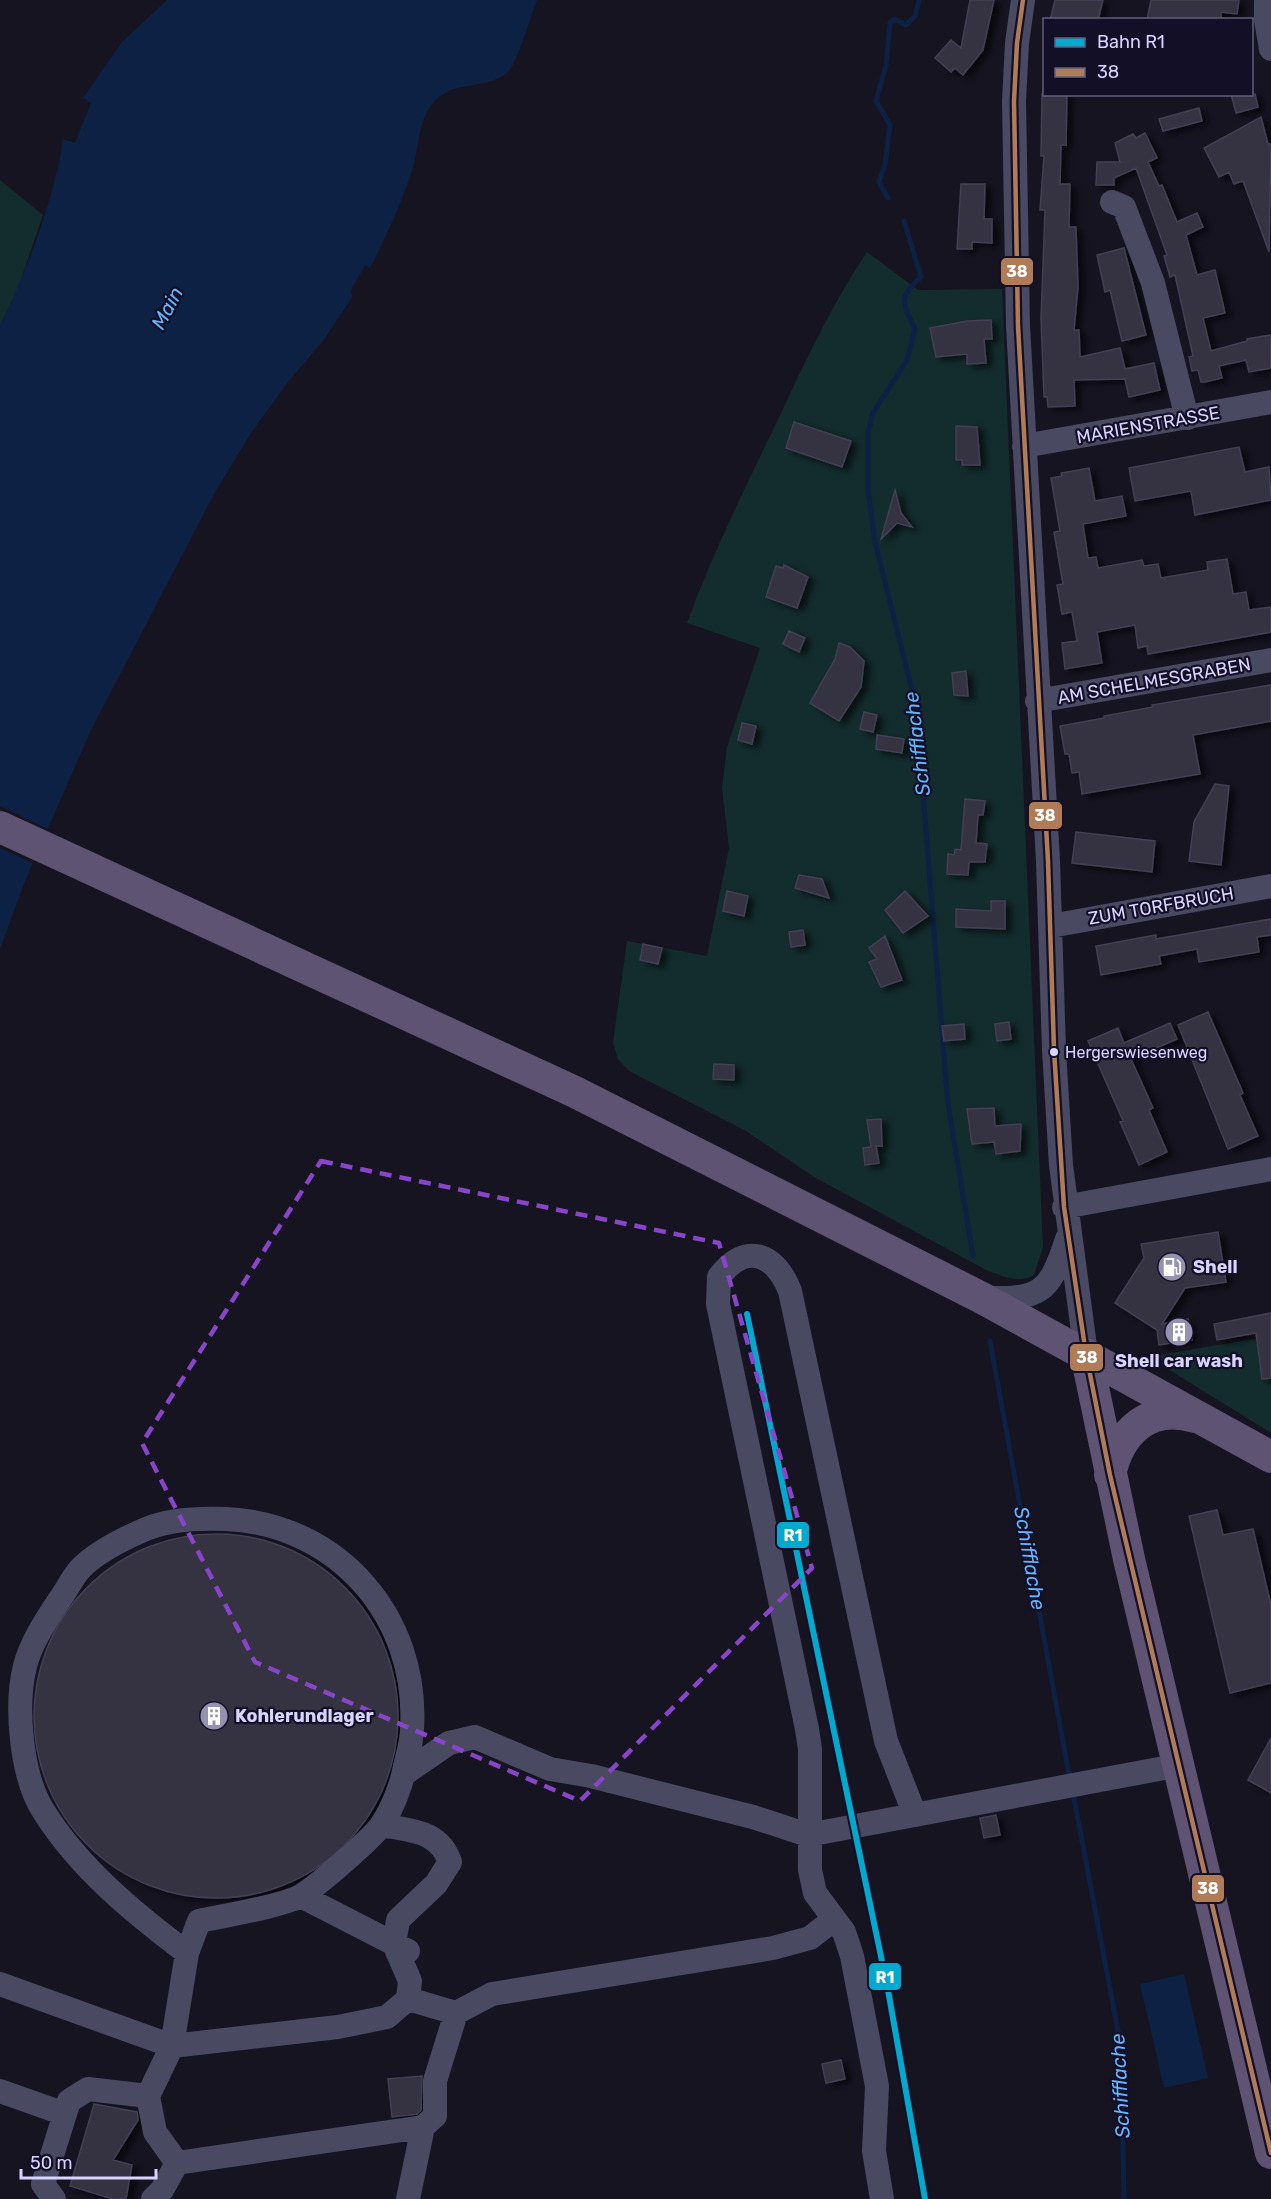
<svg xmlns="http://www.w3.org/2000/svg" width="1271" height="2199" font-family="Rubik,sans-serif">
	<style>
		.green { fill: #132c2d }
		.water { fill: #0d2144 }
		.pier { fill: #161421 }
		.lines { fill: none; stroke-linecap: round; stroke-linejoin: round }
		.stream { stroke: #0d2144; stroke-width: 5 }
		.building { fill: #343243; stroke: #433f54; stroke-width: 1.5; filter: url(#shadow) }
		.minor { stroke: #4a4962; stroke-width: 24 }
		.major { stroke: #5e5373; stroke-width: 32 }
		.bus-1-casing { stroke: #130f26; stroke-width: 9 }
		.bus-1 { stroke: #b07c57; stroke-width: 4.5 }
		.rail-1-casing { stroke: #130f26; stroke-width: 10 }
		.rail-1 { stroke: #00a9ce; stroke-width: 6 }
		.marked { fill: none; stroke: #8945c9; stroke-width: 4.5; stroke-dasharray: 12 8; stroke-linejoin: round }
		.bus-dot { fill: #d9d4ff; stroke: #130f26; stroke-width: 2 }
		.labels { text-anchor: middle; stroke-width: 4.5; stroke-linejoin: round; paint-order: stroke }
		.bus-label { font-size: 16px; fill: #d9d4ff; stroke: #130f26; text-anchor: start }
		.street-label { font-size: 18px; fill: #d9d4ff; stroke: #130f26 }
		.poi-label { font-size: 18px; font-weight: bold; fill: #d9d4ff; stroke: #130f26; text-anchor: start }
		.water-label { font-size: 20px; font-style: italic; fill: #62b6ff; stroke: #130f26 }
		.line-badge { stroke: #130f26; stroke-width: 2 }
		.badge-label { font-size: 16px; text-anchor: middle; font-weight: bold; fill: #fff }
	</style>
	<defs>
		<filter id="shadow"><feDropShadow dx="6" dy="3.5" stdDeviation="3" flood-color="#0009"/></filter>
	</defs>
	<rect width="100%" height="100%" fill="#161421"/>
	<path class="green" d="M 0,180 L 43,215 L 17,291 L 0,326 Z
		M 867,252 L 918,290 L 1002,289 L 1043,1247 L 1034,1275 C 1019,1284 1003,1276 988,1271 L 814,1177 L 746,1131 L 629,1071 L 618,1059 L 613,1043 L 627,941 L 707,956 L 729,848 L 722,788 L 727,747 L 760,648 L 687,623 C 711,557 742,494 773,430 C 802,369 829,308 867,252 Z
		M 1271,1336 L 1271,1433 L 1163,1366 L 1159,1355 Z"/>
	<path class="water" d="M 167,0 L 537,0 C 532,13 516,65 508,72 C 484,93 448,76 428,110 C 419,125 418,149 413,167 C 402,202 387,235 370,268 L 365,265 L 350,292 L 353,296 L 323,341 L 288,382 L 251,433 L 214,494 L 91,730 L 25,881 L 0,949 L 0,326 C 26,272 55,198 63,139 L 75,143 L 91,103 L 83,98 L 122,42 Z
		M 1184,1974 L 1208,2078 L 1164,2088 L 1140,1984 Z"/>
	<path class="pier" d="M 0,806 L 50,830 L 35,864 L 0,848 Z"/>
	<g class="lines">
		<path class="stream" d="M 888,198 L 879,182 L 885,164 L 890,125 L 876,101 L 886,65 L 890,23 L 894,19 L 906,25 L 915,16 L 919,0
			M 904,221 L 921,277 C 898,298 902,302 915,329 L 907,360 L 873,413 L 868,433 L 868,490 L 875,542 L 916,706 L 948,1105 L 973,1256
			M 990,1341 L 1069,1775
			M 1074,1798 L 1121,2047 L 1124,2199"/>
	</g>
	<path class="building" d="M 970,0 L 994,0 L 983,50 L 963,75 L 955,68 L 951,72 L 935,58 L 951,40 L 961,48 Z
		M 1055,0 L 1103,0 L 1098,20 L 1050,20 Z
		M 1151,0 L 1239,0 L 1237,14 L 1221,12 L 1221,20 L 1147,20 Z
		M 1042,94 L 1067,94 L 1066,145 L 1061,145 L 1060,184 L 1070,184 L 1069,227 L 1076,227 L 1078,287 L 1074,330 L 1079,330 L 1080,357 L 1120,348 L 1125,369 L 1154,363 L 1160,390 L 1129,397 L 1125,379 L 1074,380 L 1075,406 L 1048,407 L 1047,397 L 1044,397 L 1041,319 L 1045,210 L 1040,210 L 1044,156 L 1041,156 Z
		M 1231,94 L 1255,94 L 1258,107 L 1236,113 Z
		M 1199,108 L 1202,121 L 1163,131 L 1159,119 Z
		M 1261,117 L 1268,144 L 1271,144 L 1269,252 L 1243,181 L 1234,184 L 1229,172 L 1219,177 L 1204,148 Z
		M 1145,133 L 1157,158 L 1148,162 L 1159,186 L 1162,185 L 1177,222 L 1197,213 L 1203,227 L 1186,235 L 1197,275 L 1215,270 L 1225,313 L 1203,318 L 1211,351 L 1247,341 L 1247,339 L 1271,335 L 1271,368 L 1249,372 L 1246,360 L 1219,366 L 1222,378 L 1205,382 L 1201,382 L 1198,370 L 1192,371 L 1189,357 L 1193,356 L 1175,275 L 1170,277 L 1164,256 L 1167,255 L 1136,168 L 1114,178 L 1114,185 L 1096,185 L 1097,162 L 1120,162 L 1115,143 L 1133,134 L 1136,138 Z
		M 961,184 L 985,184 L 984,219 L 992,219 L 992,243 L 972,242 L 972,249 L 957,249 Z
		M 1124,248 L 1146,335 L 1122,341 L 1110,290 L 1105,292 L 1097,255 Z
		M 991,320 L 992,339 L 984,339 L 986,363 L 967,364 L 967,354 L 936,357 L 930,328 L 967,321 Z
		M 794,422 L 851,441 L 842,467 L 786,448 Z
		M 956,426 L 977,427 L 980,465 L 962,465 L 962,460 L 956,460 Z
		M 1239,447 L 1245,472 L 1269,467 L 1271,500 L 1195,515 L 1191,491 L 1135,501 L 1129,468 Z
		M 1089,468 L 1095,501 L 1122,496 L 1126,516 L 1083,524 L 1088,558 L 1096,557 L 1098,568 L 1142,560 L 1144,566 L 1158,564 L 1161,578 L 1208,570 L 1207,562 L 1227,559 L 1233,594 L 1246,592 L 1249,610 L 1271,607 L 1271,632 L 1148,654 L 1147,646 L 1138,648 L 1135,625 L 1097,632 L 1102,663 L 1065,669 L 1062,643 L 1077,641 L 1072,612 L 1062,614 L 1057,585 L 1063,584 L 1054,532 L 1060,531 L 1051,478 L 1062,476 L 1061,473 Z
		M 895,490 L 901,513 L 912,527 L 897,523 L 881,539 Z
		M 784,565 L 808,577 L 797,608 L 766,597 L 776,566 L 783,568 Z
		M 789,631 L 805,638 L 799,652 L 783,644 Z
		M 839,643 L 850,647 L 864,661 L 861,687 L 839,721 L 810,703 L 835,659 Z
		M 966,671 L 968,696 L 954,695 L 952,673 Z
		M 1271,685 L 1271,721 L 1193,735 L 1200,774 L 1082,794 L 1079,772 L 1072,773 L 1069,754 L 1065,754 L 1060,726 L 1104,718 L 1104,716 L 1153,707 L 1152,705 Z
		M 864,712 L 877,715 L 873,732 L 860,729 Z
		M 742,723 L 756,726 L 752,744 L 738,740 Z
		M 877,735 L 904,739 L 902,753 L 876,749 Z
		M 1215,784 L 1229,786 L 1221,865 L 1189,861 L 1194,822 Z
		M 965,799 L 985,801 L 983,815 L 978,815 L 976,843 L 987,844 L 985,862 L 969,862 L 968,875 L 947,874 L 948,854 L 954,855 L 955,849 L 961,850 Z
		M 1076,832 L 1155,841 L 1152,872 L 1072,863 Z
		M 799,875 L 822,879 L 829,898 L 795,888 Z
		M 727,891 L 748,896 L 744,916 L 723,911 Z
		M 905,891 L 928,916 L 903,933 L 885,910 Z
		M 991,901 L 1005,901 L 1005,929 L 956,927 L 956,909 L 991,911 Z
		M 1271,919 L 1271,935 L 1257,937 L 1259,952 L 1199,962 L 1197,949 L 1159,956 L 1161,964 L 1101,975 L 1096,946 L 1156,935 L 1156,939 Z
		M 803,930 L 805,945 L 791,947 L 789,932 Z
		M 885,936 L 902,980 L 881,987 L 869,962 L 877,959 L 869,948 Z
		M 643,944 L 662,948 L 658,964 L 640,960 Z
		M 1208,1012 L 1243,1093 L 1240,1095 L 1258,1136 L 1228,1149 L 1178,1025 Z
		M 1009,1022 L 1011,1039 L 997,1041 L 995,1024 Z
		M 1170,1023 L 1177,1039 L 1131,1059 L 1153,1108 L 1149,1110 L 1167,1152 L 1139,1165 L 1120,1122 L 1123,1121 L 1088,1041 L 1118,1028 L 1124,1043 Z
		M 964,1024 L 965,1039 L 944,1041 L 942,1026 Z
		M 714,1064 L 734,1065 L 734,1080 L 713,1079 Z
		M 994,1108 L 995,1126 L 1021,1124 L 1020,1151 L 996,1154 L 994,1142 L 972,1144 L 967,1109 Z
		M 881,1119 L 882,1146 L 876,1146 L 879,1163 L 865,1165 L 863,1148 L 871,1147 L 867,1120 Z
		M 1218,1232 L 1226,1282 L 1185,1288 L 1162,1324 L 1188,1319 L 1192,1340 L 1159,1345 L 1157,1330 L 1115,1303 L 1144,1258 L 1141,1244 Z
		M 1271,1313 L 1271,1378 L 1262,1379 L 1256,1333 L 1217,1340 L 1214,1324 Z
		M 1217,1510 L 1223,1535 L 1253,1529 L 1271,1605 L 1271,1683 L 1230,1693 L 1189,1516 Z
		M34 1716a182 182 0 1 1 364 0a182 182 0 1 1-364 0Z
		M 1271,1738 L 1271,1793 L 1248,1780 Z
		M 996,1815 L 1000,1835 L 984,1838 L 980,1818 Z
		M 841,2060 L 845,2079 L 826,2083 L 822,2064 Z
		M 422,2076 L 421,2110 L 417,2114 L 392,2117 L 388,2079 Z
		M 94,2104 L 137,2112 L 138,2120 L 113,2160 L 132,2165 L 126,2199 L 113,2199 L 70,2186 Z"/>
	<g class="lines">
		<path class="minor" d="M 1023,0 L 1017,43 L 1014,101 L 1018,326 L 1048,861 L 1054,1050 L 1061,1165 L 1086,1354
			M 1266,0 L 1266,20 L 1271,49
			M 1112,202 L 1124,207 L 1153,283 L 1187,418
			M 1024,446 L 1271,402
			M 1037,701 L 1271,660
			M 1051,926 L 1271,886
			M 1064,1207 L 1271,1169
			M 982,1298 C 1040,1299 1049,1295 1067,1239
			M 404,1774 L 449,1743 L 475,1737 L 550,1769 L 591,1776 L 753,1817 L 808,1835 L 1180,1765
			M 301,1896 L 408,1951
			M 0,1984 L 172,2046 L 338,2027 L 387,2017 L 408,1999 L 410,1981 L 394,1944 L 398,1920 L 436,1884 L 450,1862 C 439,1830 411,1831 382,1825
			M 408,1999 L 456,2013
			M 0,2091 L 65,2114
			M 148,2096 L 155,2132 L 177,2163
			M 54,2199 L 43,2184 L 69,2101 L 88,2089 L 148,2096 L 172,2046 L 187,1953 L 199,1921 C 222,1916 285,1906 302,1895 C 317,1886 374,1837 382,1824 C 392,1809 402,1784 405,1766 C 408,1754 412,1741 412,1729 C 419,1617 338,1524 226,1519 C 200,1518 170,1519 146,1529 C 125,1538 97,1552 81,1568 C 73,1576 67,1590 60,1599 C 47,1619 31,1642 25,1666 C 15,1706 21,1777 44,1812 C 80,1869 134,1913 187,1953
			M 153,2199 L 162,2190 L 177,2163 L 423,2127 L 435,2116 L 435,2081 L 456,2013 L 492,1994 L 773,1948 L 810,1938 L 833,1920
			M 408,2199 L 423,2127
			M 882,2199 L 874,2151 L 877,2086 L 852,1956 L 844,1932 L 815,1893 L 810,1870 L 810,1749 L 807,1729 L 718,1304 L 719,1277 C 746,1241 775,1254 790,1291 L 886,1741 L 915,1815"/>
		<path class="major" d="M 0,827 L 575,1092 L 982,1298 L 1271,1457
			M 1086,1354 L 1129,1559 L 1271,2153
			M 1110,1475 C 1119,1432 1149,1403 1195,1417"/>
		<g class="bus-1-casing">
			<path id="bus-1" d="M 1023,0 L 1017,43 L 1014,101 L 1018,326 L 1048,861 L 1054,1050 L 1064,1207 L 1086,1354 L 1110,1475 L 1271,2153"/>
		</g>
		<use href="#bus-1" class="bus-1"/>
		<g class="rail-1-casing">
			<path id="rail-1" d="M 747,1314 L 888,1990 L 925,2199"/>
		</g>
		<use href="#rail-1" class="rail-1"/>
	</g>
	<path class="marked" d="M 321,1161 L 719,1243 L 812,1568 L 580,1801 L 255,1662 L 142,1443 Z"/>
	<defs>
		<g id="fuel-disc" transform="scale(1.5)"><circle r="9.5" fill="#9591b1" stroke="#130f26"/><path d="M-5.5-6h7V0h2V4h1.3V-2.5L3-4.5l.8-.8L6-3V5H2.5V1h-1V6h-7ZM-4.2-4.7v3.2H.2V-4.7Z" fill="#fff"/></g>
		<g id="building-disc" transform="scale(1.5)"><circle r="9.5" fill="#9591b1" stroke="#130f26"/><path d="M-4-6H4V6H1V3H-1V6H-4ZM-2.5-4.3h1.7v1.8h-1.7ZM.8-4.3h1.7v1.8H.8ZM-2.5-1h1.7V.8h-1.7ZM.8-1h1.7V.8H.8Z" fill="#fff"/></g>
	</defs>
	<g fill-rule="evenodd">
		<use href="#fuel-disc" x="1172" y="1267"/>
		<use href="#building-disc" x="1179" y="1332"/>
		<use href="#building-disc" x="214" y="1716"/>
	</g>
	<circle class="bus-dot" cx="1054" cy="1052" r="5"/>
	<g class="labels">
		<g class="bus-label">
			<text x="1065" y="1058">Hergerswiesenweg</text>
		</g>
		<g class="street-label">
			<text transform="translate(1148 425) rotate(-10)" y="6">MARIENSTRASSE</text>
			<text transform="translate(1154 681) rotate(-10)" y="6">AM SCHELMESGRABEN</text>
			<text transform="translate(1161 906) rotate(-10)" y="6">ZUM TORFBRUCH</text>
		</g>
		<g class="poi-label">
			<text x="1193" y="1273">Shell</text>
			<text x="1179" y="1367" text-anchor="middle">Shell car wash</text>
			<text x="235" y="1722">Kohlerundlager</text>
		</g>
		<g class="water-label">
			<text transform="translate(167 308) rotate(-62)" y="7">Main</text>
			<text transform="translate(917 744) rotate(-97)" y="7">Schifflache</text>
			<text transform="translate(1030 1558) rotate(80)" y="7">Schifflache</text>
			<text transform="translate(1120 2086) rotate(-93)" y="7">Schifflache</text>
		</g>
	</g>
	<g class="line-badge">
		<rect x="1000" y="257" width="34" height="29" rx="6" fill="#b07c57"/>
		<rect x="1028" y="801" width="35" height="29" rx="6" fill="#b07c57"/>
		<rect x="1069" y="1343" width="35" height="29" rx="6" fill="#b07c57"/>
		<rect x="776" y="1521" width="34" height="28" rx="6" fill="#00a9ce"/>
		<rect x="1191" y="1874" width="34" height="29" rx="6" fill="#b07c57"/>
		<rect x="868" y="1962" width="34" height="29" rx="6" fill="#00a9ce"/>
	</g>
	<g class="badge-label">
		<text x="1017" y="277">38</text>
		<text x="1045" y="821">38</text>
		<text x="1087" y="1363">38</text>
		<text x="793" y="1541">R1</text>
		<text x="1208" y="1894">38</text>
		<text x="885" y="1983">R1</text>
	</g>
	<rect x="1043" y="18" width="210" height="78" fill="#130f26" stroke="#625e7d" stroke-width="1.5"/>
	<rect x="1055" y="38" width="30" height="9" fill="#00a9ce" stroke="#625e7d" stroke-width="1.5"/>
	<text x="1097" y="48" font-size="18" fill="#d9d4ff">Bahn R1</text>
	<rect x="1055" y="68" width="30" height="9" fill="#b07c57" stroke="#625e7d" stroke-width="1.5"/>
	<text x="1097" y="78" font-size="18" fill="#d9d4ff">38</text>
	<path d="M21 2169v9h135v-9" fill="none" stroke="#d9d4ff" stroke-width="3"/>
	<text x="30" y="2169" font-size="18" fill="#d9d4ff" stroke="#130f26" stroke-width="4.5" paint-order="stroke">50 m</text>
</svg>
